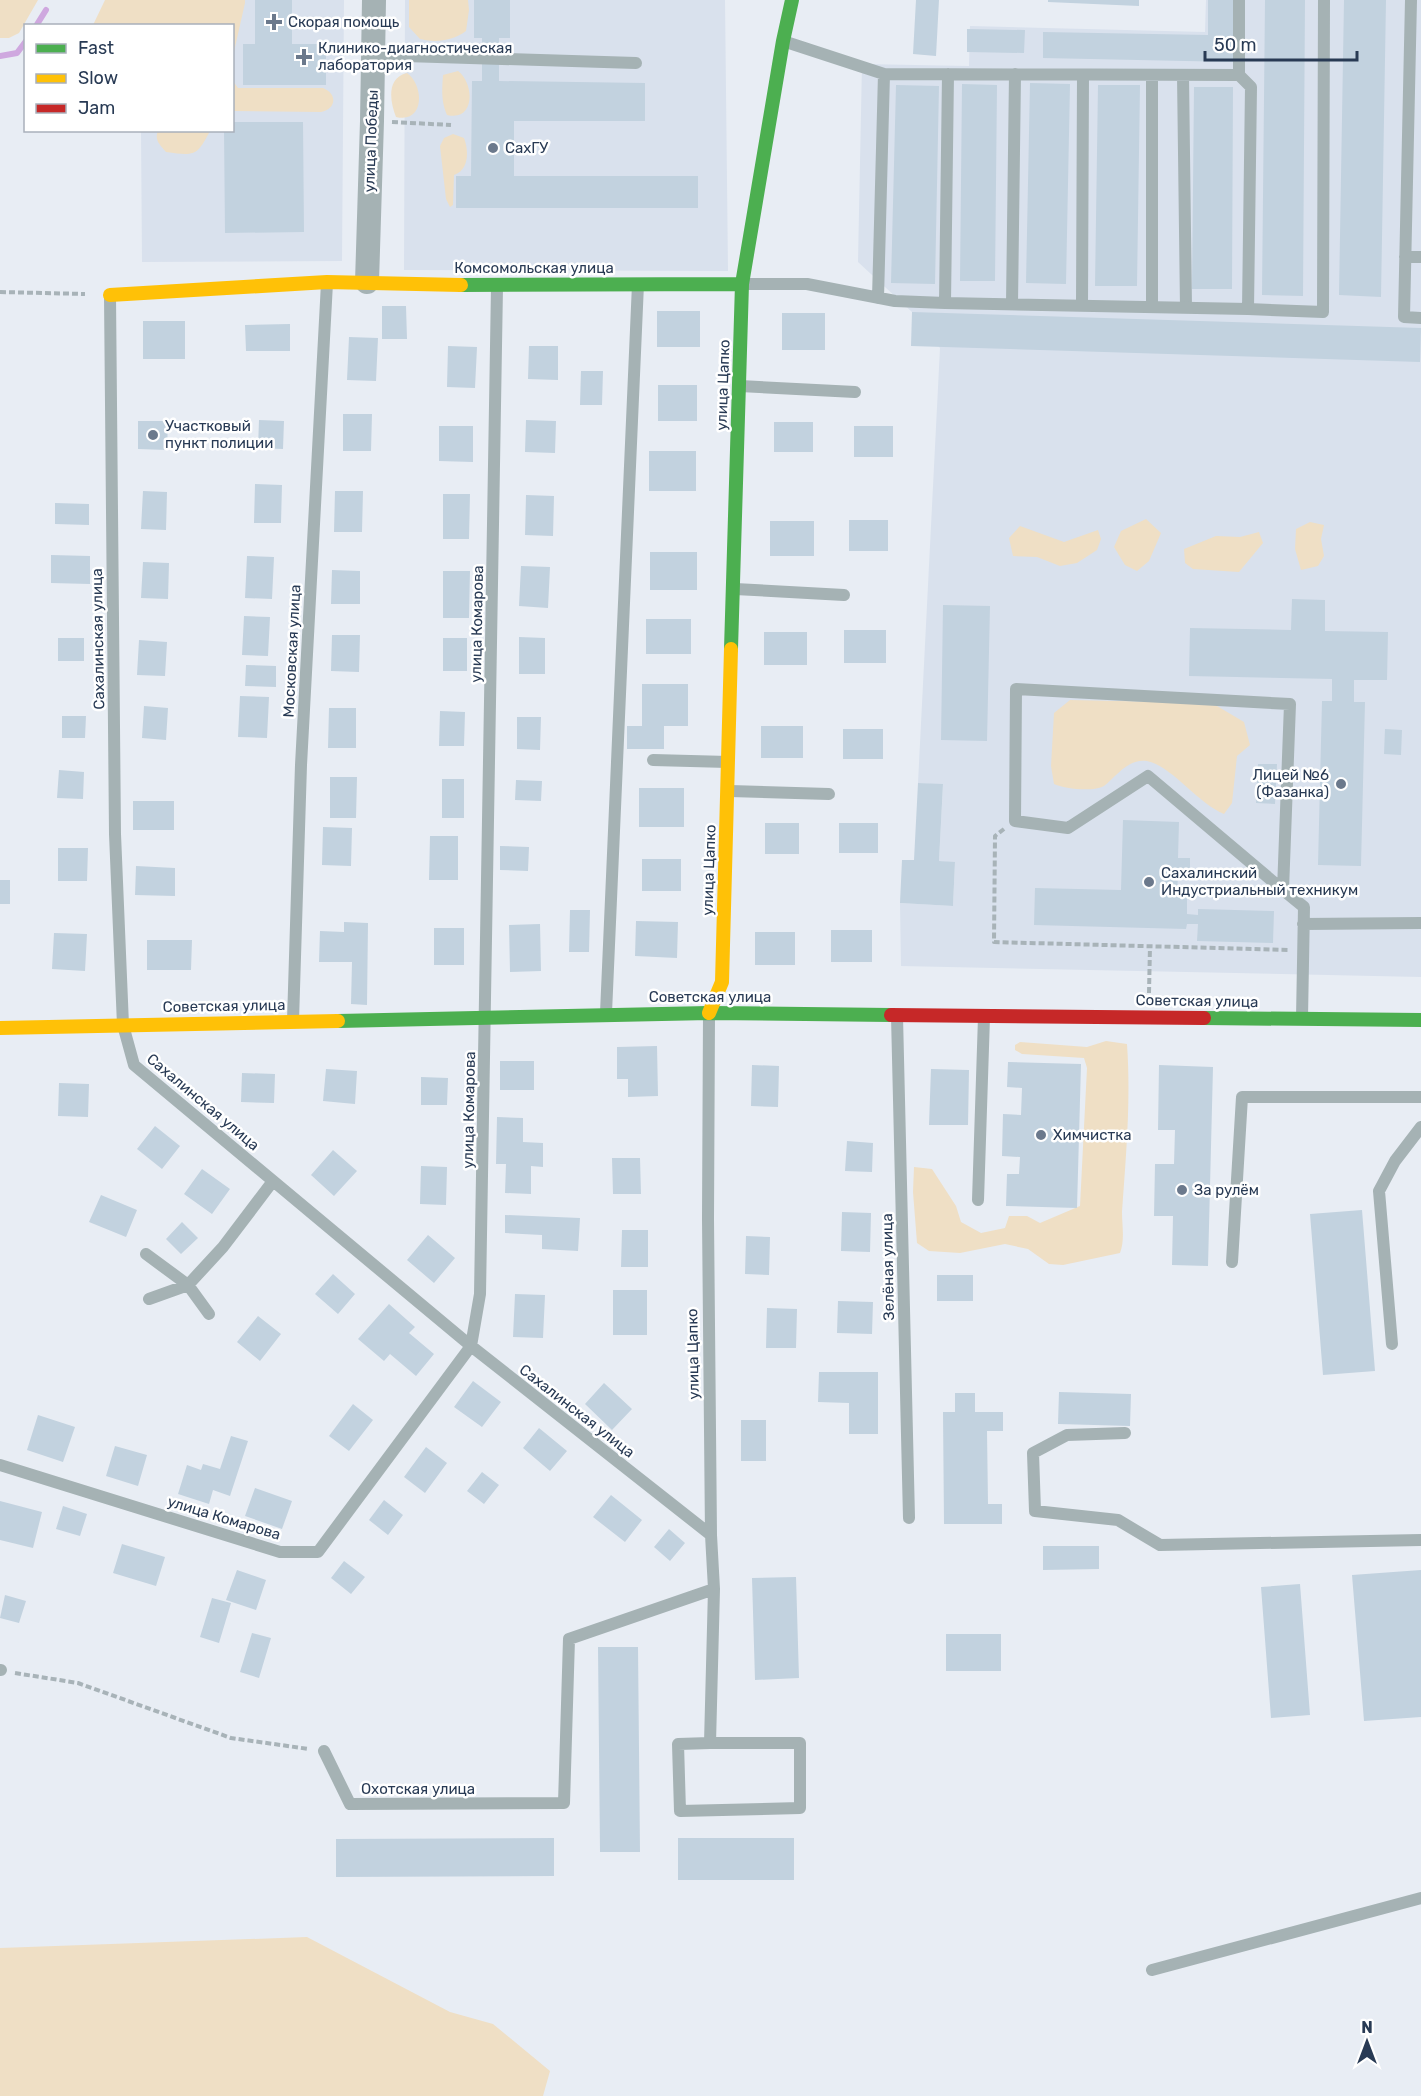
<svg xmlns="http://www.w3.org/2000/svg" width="1421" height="2096" font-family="Rubik,sans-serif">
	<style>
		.built { fill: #d9e1ed }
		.green { fill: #efdfc5 }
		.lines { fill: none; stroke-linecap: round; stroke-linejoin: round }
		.stream { stroke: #cfa8df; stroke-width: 6 }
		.building { fill: #c2d2df }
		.path { stroke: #a8b3b8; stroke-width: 4; stroke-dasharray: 6 3; stroke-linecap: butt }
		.lane { stroke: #a5b2b4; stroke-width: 12 }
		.street { stroke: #a5b2b4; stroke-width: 24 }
		.fast { stroke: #4caf50; stroke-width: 14 }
		.slow { stroke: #ffc107; stroke-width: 14 }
		.jam { stroke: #c62828; stroke-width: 14 }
		.poi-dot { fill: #6b798c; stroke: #fff; stroke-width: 2 }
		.labels { text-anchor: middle; stroke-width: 5; stroke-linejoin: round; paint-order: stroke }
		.poi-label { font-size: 15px; fill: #283a54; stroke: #fff; text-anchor: start }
		.street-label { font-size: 15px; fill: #283a54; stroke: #fff }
	</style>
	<rect width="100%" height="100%" fill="#e8edf4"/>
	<path class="built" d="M 140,0 L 344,0 L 342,261 L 142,262 L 141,131 L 232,130 L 232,26 Z
		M 405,0 L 725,0 L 728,271 L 404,270 Z
		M 1206,0 L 1421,0 L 1421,977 L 901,966 L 900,903 L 953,906 L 955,863 L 939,861 L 943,785 L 918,783 L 940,348 L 912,312 L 858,262 L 862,64 L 969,66 L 970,26 L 1205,32 Z"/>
	<path class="green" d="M 0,0 L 38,0 L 19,33 L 9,38 L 0,38 Z
		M 105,0 L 245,0 L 245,3 L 233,56 L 232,26 L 93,25 Z
		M 409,0 L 468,0 L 469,10 L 466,31 C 452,41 436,43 420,39 L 409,27 Z
		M 458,71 C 475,84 475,122 447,115 C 441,101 442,90 443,75 Z
		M 407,73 C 425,86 424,124 396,117 C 390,102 386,78 407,73 Z
		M 233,81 L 238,88 L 323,88 C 338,94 336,109 321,112 L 233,111 Z
		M 158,131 L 158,130 L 210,131 C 197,156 195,156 166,152 C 160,145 154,140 158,131 Z
		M 453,134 L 464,138 C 469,151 469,170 454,175 L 453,205 L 450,207 L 446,199 L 440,146 L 444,138 Z
		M 1146,519 L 1161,533 L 1149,561 L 1137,571 L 1125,565 L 1114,547 L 1121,531 Z
		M 1310,522 L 1324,525 L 1321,539 L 1324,556 L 1318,566 L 1301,570 L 1295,549 L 1296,529 Z
		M 1020,526 L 1064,542 L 1098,530 L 1101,539 L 1097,550 L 1077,563 L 1060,566 L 1037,557 L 1013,556 L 1009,538 Z
		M 1259,532 L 1263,543 L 1239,572 L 1193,569 L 1185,563 L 1184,549 L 1216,536 L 1240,537 Z
		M 1070,700 L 1212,703 L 1244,722 L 1250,745 L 1237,756 L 1232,803 L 1224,814 C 1197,803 1172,766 1147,761 C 1128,758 1117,776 1104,786 C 1094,792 1064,789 1054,784 L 1051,766 L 1054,713 Z
		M 1106,1041 L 1127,1044 C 1131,1101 1126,1155 1122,1212 C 1122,1225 1125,1240 1120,1253 L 1063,1265 L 1049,1264 L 1028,1249 L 1005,1244 L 960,1253 L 929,1251 L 917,1243 L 913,1192 L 914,1167 L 932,1169 L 956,1206 L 961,1222 L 981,1233 L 1005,1228 L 1009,1216 L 1027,1216 L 1040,1223 L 1080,1206 L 1087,1068 L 1084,1058 L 1022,1054 L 1015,1050 L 1015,1045 L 1020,1042 L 1087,1047 Z
		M 307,1937 L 450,2012 L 493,2024 L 550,2071 L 543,2096 L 0,2096 L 0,1948 Z"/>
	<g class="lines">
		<path class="stream" d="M 36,26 L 46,10
			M 0,56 L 17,53 L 26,41"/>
	</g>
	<path class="building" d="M 255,0 L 292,0 L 292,44 L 326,44 L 326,85 L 243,85 L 243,44 L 255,44 Z
		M 474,0 L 510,0 L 510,38 L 499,38 L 499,81 L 645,83 L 645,121 L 514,121 L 514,176 L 698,176 L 698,208 L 456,208 L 456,176 L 471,176 L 472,81 L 482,81 L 482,38 L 474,38 Z
		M 916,0 L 939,0 L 936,56 L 913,54 Z
		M 1048,0 L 1139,0 L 1139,6 L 1048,2 Z
		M 1208,0 L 1234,0 L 1233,62 L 1043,58 L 1043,32 L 1208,35 Z
		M 1265,0 L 1305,0 L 1303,296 L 1262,295 Z
		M 1344,0 L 1386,0 L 1381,297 L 1339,295 Z
		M 967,29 L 1025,30 L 1024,53 L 967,52 Z
		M 1030,83 L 1070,84 L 1066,284 L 1026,283 Z
		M 962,84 L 997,85 L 995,281 L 960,281 Z
		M 896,85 L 939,86 L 935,284 L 891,283 Z
		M 1098,85 L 1140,85 L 1137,286 L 1095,286 Z
		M 1194,87 L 1233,87 L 1232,289 L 1192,289 Z
		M 232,122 L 303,122 L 304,232 L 225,233 L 224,130 L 232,130 Z
		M 382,306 L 406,306 L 407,339 L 382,339 Z
		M 657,311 L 700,311 L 700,347 L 657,347 Z
		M 912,312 L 1421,328 L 1420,362 L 911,346 Z
		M 782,313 L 825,313 L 825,350 L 782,350 Z
		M 143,321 L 185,321 L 185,359 L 143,359 Z
		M 290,324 L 290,351 L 246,351 L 245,325 Z
		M 349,337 L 378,338 L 376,381 L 347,380 Z
		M 448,346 L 477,347 L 475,388 L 447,387 Z
		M 529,346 L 558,346 L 558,380 L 528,379 Z
		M 581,371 L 603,371 L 602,405 L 580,405 Z
		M 658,385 L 697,385 L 697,421 L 658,421 Z
		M 343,414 L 372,414 L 371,451 L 343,451 Z
		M 259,420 L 284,421 L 283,449 L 258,448 Z
		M 526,420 L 556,421 L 555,453 L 525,452 Z
		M 138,421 L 168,421 L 167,450 L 138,449 Z
		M 774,422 L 813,422 L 813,452 L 774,452 Z
		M 439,426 L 473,426 L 473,462 L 439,461 Z
		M 854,426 L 893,426 L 893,457 L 854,457 Z
		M 649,451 L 696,451 L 696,491 L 649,491 Z
		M 255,484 L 282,485 L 281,523 L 254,523 Z
		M 143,491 L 167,492 L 166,530 L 141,529 Z
		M 335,491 L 363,491 L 362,532 L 334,532 Z
		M 443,494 L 470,494 L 469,539 L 443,539 Z
		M 526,495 L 554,496 L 553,536 L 525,535 Z
		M 55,503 L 89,504 L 89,525 L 55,524 Z
		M 849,520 L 888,520 L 888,551 L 849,551 Z
		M 770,521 L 814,521 L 814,556 L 770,556 Z
		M 650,552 L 697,552 L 697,590 L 650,590 Z
		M 51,555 L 90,556 L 90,584 L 51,583 Z
		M 247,556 L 274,557 L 272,599 L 245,598 Z
		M 143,562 L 169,563 L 168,599 L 141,598 Z
		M 521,566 L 550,567 L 548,608 L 519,606 Z
		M 332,570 L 360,571 L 360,604 L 331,604 Z
		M 443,571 L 470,571 L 469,618 L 443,618 Z
		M 1292,599 L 1325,600 L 1325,631 L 1388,632 L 1387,680 L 1354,680 L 1354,702 L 1365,702 L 1361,866 L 1318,865 L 1322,701 L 1332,701 L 1332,679 L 1189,676 L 1190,628 L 1291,630 Z
		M 943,605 L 990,606 L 987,741 L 941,740 Z
		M 244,616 L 270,617 L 268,656 L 242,655 Z
		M 646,619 L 691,619 L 691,654 L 646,654 Z
		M 844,630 L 886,630 L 886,663 L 844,663 Z
		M 764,632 L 807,632 L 807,665 L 764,665 Z
		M 332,635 L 360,635 L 359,672 L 331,671 Z
		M 519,637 L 545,638 L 545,674 L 519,674 Z
		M 58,638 L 84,638 L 84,661 L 58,661 Z
		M 443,638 L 467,638 L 467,671 L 443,671 Z
		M 139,640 L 167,642 L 165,676 L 137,675 Z
		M 246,665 L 276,666 L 276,687 L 245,686 Z
		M 642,684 L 688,684 L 688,726 L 664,726 L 664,749 L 627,749 L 627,726 L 642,726 Z
		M 240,696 L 269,697 L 267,738 L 238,737 Z
		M 144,706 L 168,708 L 166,740 L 142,738 Z
		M 329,708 L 356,708 L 356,748 L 328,748 Z
		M 440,711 L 465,712 L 464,746 L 439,746 Z
		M 62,716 L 86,716 L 85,738 L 62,738 Z
		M 517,717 L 541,717 L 540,750 L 517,749 Z
		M 761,726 L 803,726 L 803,758 L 761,758 Z
		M 843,729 L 883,729 L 883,759 L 843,759 Z
		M 1385,729 L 1402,730 L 1401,755 L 1384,754 Z
		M 1258,764 L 1277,764 L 1275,804 L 1256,803 Z
		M 59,770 L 84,772 L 83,799 L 57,798 Z
		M 330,777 L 357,777 L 356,818 L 330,818 Z
		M 442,779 L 464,779 L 464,818 L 442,818 Z
		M 516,780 L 542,781 L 541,801 L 515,800 Z
		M 918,783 L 943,784 L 939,861 L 955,862 L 953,906 L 900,903 L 902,860 L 914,860 Z
		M 639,788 L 684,788 L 684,827 L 639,827 Z
		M 133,801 L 174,801 L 174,830 L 133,830 Z
		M 1123,820 L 1179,822 L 1178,858 L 1190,858 L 1190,877 L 1178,877 L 1177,891 L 1187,892 L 1187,914 L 1198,915 L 1198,909 L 1274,911 L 1273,943 L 1197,941 L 1198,924 L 1187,924 L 1186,929 L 1034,925 L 1035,888 L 1121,890 Z
		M 765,823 L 799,823 L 799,854 L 765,854 Z
		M 839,823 L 878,823 L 878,853 L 839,853 Z
		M 323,827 L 352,828 L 351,866 L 322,865 Z
		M 430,836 L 458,836 L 458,880 L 429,880 Z
		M 500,846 L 529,847 L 528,871 L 500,870 Z
		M 58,848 L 88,848 L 87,881 L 58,881 Z
		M 642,859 L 681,859 L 681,891 L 642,891 Z
		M 136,866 L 175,868 L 175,896 L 135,895 Z
		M 0,880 L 10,880 L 10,904 L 0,904 Z
		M 570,910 L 590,910 L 589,952 L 569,952 Z
		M 636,921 L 678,922 L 677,958 L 635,956 Z
		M 344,922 L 368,923 L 367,1005 L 351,1004 L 352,962 L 319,962 L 320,931 L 344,932 Z
		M 540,924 L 541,971 L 510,972 L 509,925 Z
		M 434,928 L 464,928 L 464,965 L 434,965 Z
		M 831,930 L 872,930 L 872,962 L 831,962 Z
		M 755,932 L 795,932 L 795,965 L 755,965 Z
		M 54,933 L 87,934 L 85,971 L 52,969 Z
		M 147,940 L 192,940 L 191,970 L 147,970 Z
		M 657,1046 L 658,1096 L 628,1097 L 628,1079 L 617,1079 L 617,1047 Z
		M 500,1061 L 534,1061 L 534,1090 L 500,1090 Z
		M 1008,1062 L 1081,1064 L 1077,1208 L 1006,1206 L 1007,1174 L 1019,1174 L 1020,1157 L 1002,1156 L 1003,1114 L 1021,1115 L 1022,1088 L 1007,1087 Z
		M 752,1065 L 779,1066 L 778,1107 L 751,1106 Z
		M 1159,1065 L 1213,1067 L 1208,1266 L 1172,1265 L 1173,1216 L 1154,1216 L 1155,1164 L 1174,1164 L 1175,1130 L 1158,1130 Z
		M 326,1069 L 357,1071 L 355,1104 L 323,1101 Z
		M 931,1069 L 969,1070 L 968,1125 L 929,1125 Z
		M 242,1073 L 275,1074 L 274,1103 L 241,1102 Z
		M 421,1077 L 448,1078 L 447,1105 L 421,1105 Z
		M 59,1083 L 89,1084 L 88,1117 L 58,1116 Z
		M 497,1117 L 523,1118 L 523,1142 L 543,1143 L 543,1167 L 531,1166 L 531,1194 L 505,1193 L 506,1164 L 496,1164 Z
		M 155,1126 L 180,1146 L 162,1169 L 137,1149 Z
		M 847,1141 L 873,1143 L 872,1172 L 845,1171 Z
		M 333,1150 L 357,1171 L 334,1196 L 311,1175 Z
		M 612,1158 L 640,1158 L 641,1194 L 613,1194 Z
		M 421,1166 L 447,1167 L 446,1205 L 420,1204 Z
		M 202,1169 L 230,1189 L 212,1214 L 184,1194 Z
		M 101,1195 L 137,1210 L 126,1237 L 89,1222 Z
		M 1362,1210 L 1375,1371 L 1323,1375 L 1310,1214 Z
		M 842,1212 L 871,1213 L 870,1252 L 841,1251 Z
		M 505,1215 L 580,1218 L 578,1251 L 542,1249 L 542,1235 L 505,1233 Z
		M 182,1222 L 198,1238 L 181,1254 L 166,1239 Z
		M 622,1230 L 648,1230 L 648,1267 L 621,1267 Z
		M 428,1235 L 455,1258 L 434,1283 L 407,1260 Z
		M 746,1236 L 770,1237 L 769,1275 L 745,1274 Z
		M 333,1274 L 355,1294 L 338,1314 L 315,1294 Z
		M 937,1275 L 973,1275 L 973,1301 L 937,1301 Z
		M 613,1290 L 647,1290 L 647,1335 L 613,1335 Z
		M 515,1294 L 545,1295 L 543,1338 L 513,1337 Z
		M 838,1301 L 873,1302 L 872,1334 L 837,1333 Z
		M 389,1304 L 415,1327 L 409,1333 L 434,1354 L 416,1376 L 390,1354 L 384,1361 L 358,1339 Z
		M 767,1308 L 797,1309 L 796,1348 L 766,1348 Z
		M 258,1316 L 281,1334 L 260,1361 L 237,1342 Z
		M 819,1372 L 878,1372 L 878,1434 L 849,1434 L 849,1403 L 818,1402 Z
		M 473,1381 L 501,1402 L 482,1427 L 454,1407 Z
		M 604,1383 L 632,1409 L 612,1430 L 585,1404 Z
		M 1059,1392 L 1131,1394 L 1130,1426 L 1058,1424 Z
		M 955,1393 L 975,1393 L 975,1412 L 1003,1412 L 1003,1431 L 987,1431 L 988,1504 L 1002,1504 L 1002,1524 L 944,1524 L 943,1412 L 955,1412 Z
		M 353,1404 L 373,1420 L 349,1451 L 329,1436 Z
		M 38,1415 L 75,1427 L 63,1462 L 27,1450 Z
		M 741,1420 L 766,1420 L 766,1461 L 741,1461 Z
		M 539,1428 L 567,1451 L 550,1471 L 523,1448 Z
		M 231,1436 L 248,1441 L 230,1496 L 213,1490 L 209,1504 L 178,1494 L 187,1465 L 201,1470 L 203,1464 L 220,1469 Z
		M 115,1446 L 147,1455 L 138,1486 L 106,1476 Z
		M 426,1447 L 447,1463 L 425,1493 L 404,1477 Z
		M 482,1472 L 499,1485 L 484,1504 L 467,1491 Z
		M 255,1488 L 292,1501 L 282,1529 L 245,1516 Z
		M 611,1495 L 642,1520 L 625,1542 L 593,1517 Z
		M 384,1500 L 403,1515 L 388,1535 L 369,1520 Z
		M 0,1501 L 42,1512 L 33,1548 L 0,1540 Z
		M 63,1506 L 87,1514 L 80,1536 L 56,1529 Z
		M 669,1529 L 685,1543 L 670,1561 L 654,1547 Z
		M 122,1544 L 165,1557 L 156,1586 L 113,1573 Z
		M 1043,1546 L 1099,1546 L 1099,1569 L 1043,1570 Z
		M 344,1561 L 365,1577 L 351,1594 L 331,1578 Z
		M 237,1570 L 266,1580 L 256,1610 L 226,1600 Z
		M 1421,1570 L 1421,1717 L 1364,1721 L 1352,1575 Z
		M 796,1577 L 799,1678 L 755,1680 L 752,1578 Z
		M 1300,1584 L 1310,1715 L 1271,1718 L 1261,1587 Z
		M 5,1595 L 26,1601 L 19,1623 L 0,1618 Z
		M 212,1598 L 231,1603 L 219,1643 L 200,1637 Z
		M 252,1633 L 271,1638 L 259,1678 L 240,1672 Z
		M 946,1634 L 1001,1634 L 1001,1671 L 946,1671 Z
		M 598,1647 L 638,1647 L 640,1852 L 600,1852 Z
		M 554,1838 L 554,1876 L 336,1877 L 336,1839 Z
		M 678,1838 L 794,1838 L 794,1880 L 678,1880 Z"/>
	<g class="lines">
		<path class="path" d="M 392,122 L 451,125
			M 0,292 L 85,294
			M 1004,829 L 995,836 L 994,942 L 1289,950
			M 1149,993 L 1150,946
			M 15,1673 L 78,1683 L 231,1738 L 309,1749"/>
		<path class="lane" d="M 1411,0 L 1404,317 L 1421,318
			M 783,41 L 884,74 L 1239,75 L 1239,0
			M 373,55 L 636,63
			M 948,74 L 945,303 L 1248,309 L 1251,87 L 1239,75
			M 1152,75 L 1152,307
			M 1183,75 L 1186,308
			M 1405,257 L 1421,257
			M 743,284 L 807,284 L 895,301 L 945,303
			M 110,296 L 115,834 L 123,1025 L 134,1065 L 471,1346 L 711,1535
			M 878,298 L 884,74
			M 1012,304 L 1015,74
			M 1082,306 L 1083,75
			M 1248,309 L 1323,312 L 1324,0
			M 740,386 L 855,392
			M 735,589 L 844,595
			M 653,760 L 728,762
			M 730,791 L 829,794
			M 1283,890 L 1290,704 L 1016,689 L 1015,821 L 1068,828 L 1148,776 L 1283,890 L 1304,907 L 1302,1018
			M 1303,924 L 1421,923
			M 606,1013 L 638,284
			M 709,1014 L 708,1219 L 711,1535 L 714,1589 L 710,1743 L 678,1744 L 680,1811 L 800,1808 L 800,1743 L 710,1743
			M 897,1016 L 909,1518
			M 293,1021 L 301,765 L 327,283
			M 978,1200 L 984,1017
			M 146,1254 L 188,1285 L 209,1314
			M 1232,1262 L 1242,1097 L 1421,1097
			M 149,1299 L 188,1285 L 223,1247 L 273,1181
			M 1392,1344 L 1379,1191 L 1395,1161 L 1421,1127
			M 1125,1433 L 1067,1435 L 1033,1453 L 1035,1511 L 1118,1520 L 1160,1545 L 1421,1540
			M 0,1465 L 280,1552 L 318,1552 L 471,1346 L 480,1294 L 497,287
			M 0,1670 L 1,1670
			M 324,1751 L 350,1804 L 564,1803 L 569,1639 L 714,1589
			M 1152,1970 L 1421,1898"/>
		<path class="street" d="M 367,282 L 372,121 L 374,0"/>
		<path class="fast" d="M 461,285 L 742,284
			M 731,649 L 742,284 L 783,41 L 792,0
			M 1204,1018 L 1421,1020
			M 338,1021 L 709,1013 L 891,1015"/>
		<path class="slow" d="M 110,295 L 327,282 L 461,285
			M 709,1013 L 722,982 L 731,649
			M 0,1028 L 338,1021"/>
		<path class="jam" d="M 891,1015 L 1204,1018"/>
	</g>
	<g class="poi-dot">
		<path d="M271 13h6v6h6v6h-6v6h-6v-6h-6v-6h6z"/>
		<path d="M301 48h6v6h6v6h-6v6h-6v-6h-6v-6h6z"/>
		<circle cx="493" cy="148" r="6"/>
		<circle cx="153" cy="435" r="6"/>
		<circle cx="1341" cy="784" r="6"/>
		<circle cx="1149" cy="882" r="6"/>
		<circle cx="1041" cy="1135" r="6"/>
		<circle cx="1182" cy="1190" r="6"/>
	</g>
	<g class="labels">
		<g class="poi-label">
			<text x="288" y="27">Скорая помощь</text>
			<text x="318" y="53">Клинико-диагностическая<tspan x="318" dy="17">лаборатория</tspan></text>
			<text x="505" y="153">СахГУ</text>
			<text x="165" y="431">Участковый<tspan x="165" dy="17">пункт полиции</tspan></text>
			<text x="1329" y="780" text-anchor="end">Лицей №6<tspan x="1329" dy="17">(Фазанка)</tspan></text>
			<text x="1161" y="878">Сахалинский<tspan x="1161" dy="17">Индустриальный техникум</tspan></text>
			<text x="1053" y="1140">Химчистка</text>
			<text x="1194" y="1195">За рулём</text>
		</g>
		<g class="street-label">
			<text transform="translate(371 141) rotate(-88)" y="5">улица Победы</text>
			<text x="534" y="273">Комсомольская улица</text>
			<text transform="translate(723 385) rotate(-88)" y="5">улица Цапко</text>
			<text transform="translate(477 624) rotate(-89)" y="5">улица Комарова</text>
			<text transform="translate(98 639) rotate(-91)" y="5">Сахалинская улица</text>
			<text transform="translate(292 651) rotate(-87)" y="5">Московская улица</text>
			<text transform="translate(709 870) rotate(-88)" y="5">улица Цапко</text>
			<text x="710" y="1002">Советская улица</text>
			<text transform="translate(1197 1001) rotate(1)" y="5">Советская улица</text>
			<text transform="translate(224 1006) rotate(-1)" y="5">Советская улица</text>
			<text transform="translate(203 1102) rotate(40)" y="5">Сахалинская улица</text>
			<text transform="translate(469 1110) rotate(-89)" y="5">улица Комарова</text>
			<text transform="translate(888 1267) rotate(-91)" y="5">Зелёная улица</text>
			<text transform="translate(693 1354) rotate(-91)" y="5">улица Цапко</text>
			<text transform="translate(577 1411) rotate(38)" y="5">Сахалинская улица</text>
			<text transform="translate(224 1518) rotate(17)" y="5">улица Комарова</text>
			<text x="418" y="1794">Охотская улица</text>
		</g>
	</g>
	<rect x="24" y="24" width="210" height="108" fill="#ffffff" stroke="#a9b0bb" stroke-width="1.5"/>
	<rect x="36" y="44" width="30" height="9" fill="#4caf50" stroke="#a9b0bb" stroke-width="1.5"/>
	<text x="78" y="54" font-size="18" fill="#283a54">Fast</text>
	<rect x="36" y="74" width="30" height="9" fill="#ffc107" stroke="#a9b0bb" stroke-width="1.5"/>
	<text x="78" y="84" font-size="18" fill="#283a54">Slow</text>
	<rect x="36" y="104" width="30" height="9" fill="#c62828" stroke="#a9b0bb" stroke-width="1.5"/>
	<text x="78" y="114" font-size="18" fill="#283a54">Jam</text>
	<g transform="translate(1367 2042)" stroke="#ffffff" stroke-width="4.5" paint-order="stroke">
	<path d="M0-4.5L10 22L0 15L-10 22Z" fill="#283a54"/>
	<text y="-9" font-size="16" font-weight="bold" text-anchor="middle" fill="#283a54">N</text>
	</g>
	<path d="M1205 51v9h152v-9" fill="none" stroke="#283a54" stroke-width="3"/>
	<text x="1214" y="51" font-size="18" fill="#283a54" stroke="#ffffff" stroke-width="4.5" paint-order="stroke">50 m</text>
</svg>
